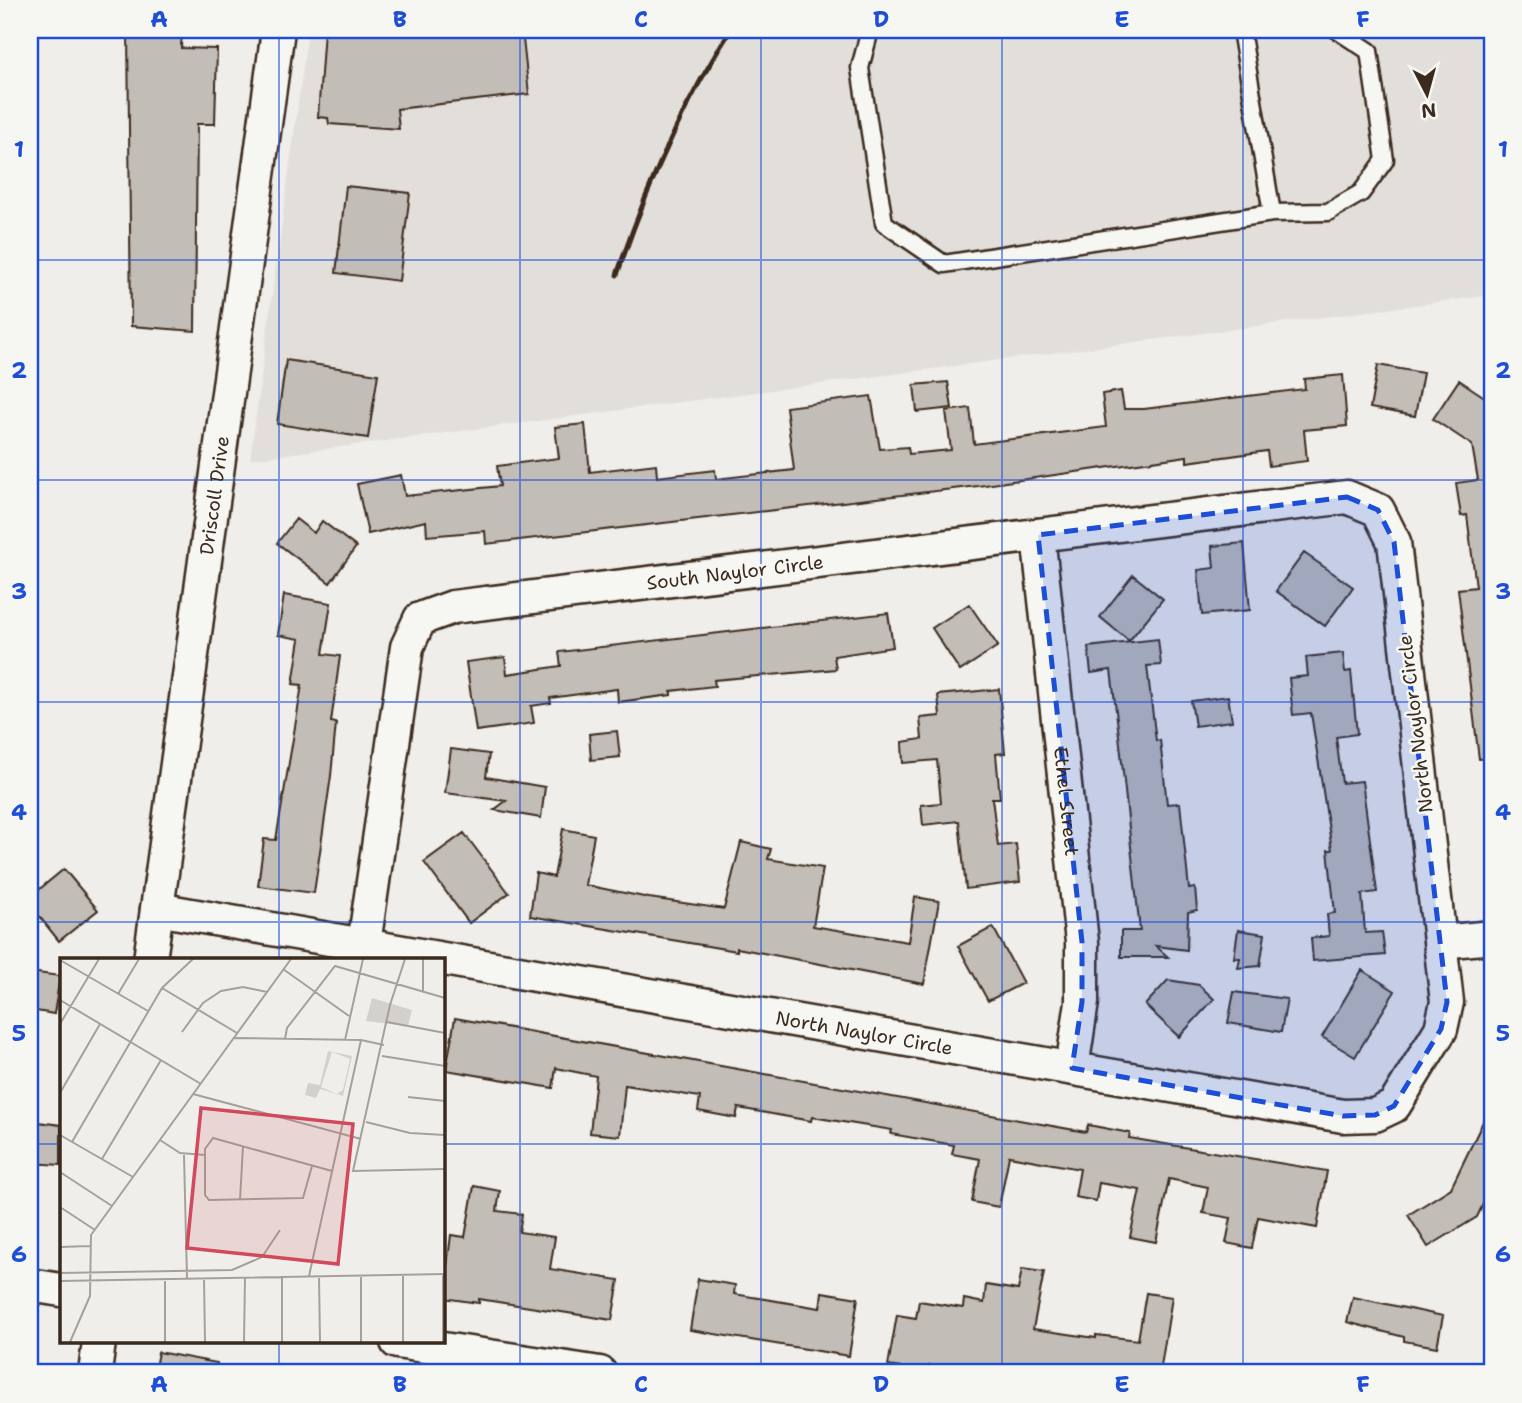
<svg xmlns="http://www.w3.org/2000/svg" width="1522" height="1403" font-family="'Shantell Sans',sans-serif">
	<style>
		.built { fill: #e2dfdb }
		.building { fill: #c2bdb7; stroke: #3b2a1e; stroke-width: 2 }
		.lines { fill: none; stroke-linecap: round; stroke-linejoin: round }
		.lane-casing { stroke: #3b2a1e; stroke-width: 21 }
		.street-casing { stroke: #3b2a1e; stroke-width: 37 }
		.lane { stroke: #f6f6f2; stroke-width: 16 }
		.street { stroke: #f6f6f2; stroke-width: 32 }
		.rail { stroke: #3b2a1e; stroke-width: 5 }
		.marked { fill: #1d4ed8; fill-opacity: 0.2; stroke: #1d4ed8; stroke-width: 5; stroke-dasharray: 14 9; stroke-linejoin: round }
		.grid { fill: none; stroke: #1d4ed8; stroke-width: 2; stroke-opacity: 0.55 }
		.labels { text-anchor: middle; stroke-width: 5; stroke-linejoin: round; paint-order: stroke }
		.street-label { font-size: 19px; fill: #3b2a1e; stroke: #f6f6f2 }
		.inset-road { fill: none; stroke: #a7a098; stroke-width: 2 }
		.view { fill: #d1495b; fill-opacity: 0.15; stroke: #d1495b; stroke-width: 3.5 }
		.inset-edge { fill: none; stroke: #3b2a1e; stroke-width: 3.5 }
		.neatline { fill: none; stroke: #1d4ed8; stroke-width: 2.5 }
		.grid-label { font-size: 23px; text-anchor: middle; font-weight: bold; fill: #1d4ed8 }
	</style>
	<rect width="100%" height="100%" fill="#efeeea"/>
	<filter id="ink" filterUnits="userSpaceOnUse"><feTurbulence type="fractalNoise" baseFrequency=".0143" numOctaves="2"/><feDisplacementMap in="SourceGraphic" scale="14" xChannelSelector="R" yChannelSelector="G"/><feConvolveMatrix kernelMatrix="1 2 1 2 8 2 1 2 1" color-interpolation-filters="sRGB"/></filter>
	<g filter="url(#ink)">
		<path class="built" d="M 308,30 L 1492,30 L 1492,295 L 250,459 Z"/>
		<path class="building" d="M 128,30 L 182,30 L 181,48 L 217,49 L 215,124 L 197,124 L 195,331 L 131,326 Z
			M 324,30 L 522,30 L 529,94 L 397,109 L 399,129 L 329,124 L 328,118 L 318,117 Z
			M 346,186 L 410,193 L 399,281 L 336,273 Z
			M 286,360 L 378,374 L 368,438 L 277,424 Z
			M 1378,365 L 1423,373 L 1415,416 L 1370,408 Z
			M 1343,375 L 1347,426 L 1304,430 L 1307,461 L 1269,466 L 1267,451 L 1187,462 L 1187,456 L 978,486 L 486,544 L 485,531 L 427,536 L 426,521 L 368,534 L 357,484 L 401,475 L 405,496 L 500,486 L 497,466 L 559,458 L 555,427 L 585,424 L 590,472 L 656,464 L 657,477 L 715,470 L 716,479 L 794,470 L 786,407 L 871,396 L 880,449 L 908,447 L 909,454 L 951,450 L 946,411 L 970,408 L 974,444 L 1106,427 L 1102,394 L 1121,391 L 1124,409 L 1144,409 L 1305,389 L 1304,379 Z
			M 1459,380 L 1492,402 L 1492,758 L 1479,759 L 1458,589 L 1476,587 L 1467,515 L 1461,516 L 1456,483 L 1478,480 L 1472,445 L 1433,419 Z
			M 948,382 L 952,408 L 917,412 L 914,385 Z
			M 296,519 L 314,533 L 322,521 L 356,547 L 330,583 L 277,543 Z
			M 1244,543 L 1250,610 L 1202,615 L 1198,570 L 1214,568 L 1212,546 Z
			M 1304,553 L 1353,587 L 1325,626 L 1276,591 Z
			M 1133,575 L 1163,599 L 1129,641 L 1100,617 Z
			M 284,595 L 331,603 L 323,654 L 340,656 L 331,722 L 336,723 L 331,776 L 314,893 L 258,886 L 264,839 L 276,840 L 302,685 L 293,684 L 300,639 L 278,635 Z
			M 969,604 L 998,646 L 960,671 L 932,628 Z
			M 888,613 L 893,647 L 834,656 L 836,669 L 714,680 L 715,686 L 671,691 L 671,695 L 618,702 L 617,689 L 550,698 L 551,703 L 531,706 L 534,723 L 476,731 L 466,662 L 505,657 L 507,674 L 561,666 L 559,652 Z
			M 1158,639 L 1161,665 L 1147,666 L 1156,741 L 1160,740 L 1167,804 L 1180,803 L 1189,889 L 1195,888 L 1197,910 L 1188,912 L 1187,950 L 1156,946 L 1168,957 L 1121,957 L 1121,931 L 1140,931 L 1120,744 L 1111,670 L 1091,673 L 1088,647 Z
			M 1343,653 L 1345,672 L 1351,671 L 1357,734 L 1336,737 L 1342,783 L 1362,781 L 1377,892 L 1362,894 L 1365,933 L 1382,932 L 1385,955 L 1313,961 L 1311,938 L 1329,936 L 1327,914 L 1335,913 L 1328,850 L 1332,850 L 1311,713 L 1293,715 L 1289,678 L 1308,676 L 1306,657 Z
			M 999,689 L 1005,753 L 996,754 L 1000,798 L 992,798 L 998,846 L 1016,844 L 1020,882 L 966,889 L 959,821 L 923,825 L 921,805 L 941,803 L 937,760 L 903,763 L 902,742 L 922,739 L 920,718 L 940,716 L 938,695 Z
			M 1228,696 L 1232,721 L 1195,726 L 1191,701 Z
			M 617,731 L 620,757 L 591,760 L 589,734 Z
			M 451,749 L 489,754 L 486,777 L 545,787 L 541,818 L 494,810 L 506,801 L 445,793 Z
			M 563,829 L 594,835 L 585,885 L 649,898 L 724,909 L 741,842 L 771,849 L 768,859 L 823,868 L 813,926 L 908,942 L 915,897 L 939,901 L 924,984 L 737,948 L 737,951 L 530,916 L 536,873 L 554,877 Z
			M 464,833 L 509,893 L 469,923 L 424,862 Z
			M 64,869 L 98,910 L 59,941 L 30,905 L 30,897 Z
			M 993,927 L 1023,983 L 988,1001 L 958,946 Z
			M 1238,930 L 1265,934 L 1260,966 L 1238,968 L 1240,958 L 1234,958 Z
			M 1362,970 L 1395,991 L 1355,1057 L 1322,1037 Z
			M 30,972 L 60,976 L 54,1014 L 30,1010 Z
			M 1168,980 L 1199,985 L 1214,999 L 1179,1037 L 1145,1005 Z
			M 1234,992 L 1287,999 L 1281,1032 L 1228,1023 Z
			M 455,1018 L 1086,1132 L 1088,1125 L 1130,1133 L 1129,1138 L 1327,1171 L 1317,1228 L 1258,1217 L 1252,1248 L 1226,1243 L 1231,1218 L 1203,1213 L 1208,1187 L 1169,1179 L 1156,1242 L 1130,1237 L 1140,1190 L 1099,1183 L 1096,1201 L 1075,1197 L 1080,1169 L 1009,1156 L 999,1207 L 972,1202 L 980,1159 L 952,1154 L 954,1145 L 891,1134 L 892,1130 L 812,1117 L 811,1121 L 738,1108 L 736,1118 L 698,1111 L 700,1097 L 625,1085 L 620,1136 L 590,1133 L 596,1076 L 556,1068 L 553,1088 L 446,1070 Z
			M 1492,1103 L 1492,1185 L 1477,1217 L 1428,1247 L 1408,1215 L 1451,1188 Z
			M 30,1121 L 61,1125 L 61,1165 L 30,1163 Z
			M 474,1186 L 500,1191 L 497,1211 L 522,1214 L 519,1232 L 555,1237 L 550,1269 L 619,1280 L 612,1320 L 479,1299 L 479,1303 L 443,1298 L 451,1235 L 465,1237 Z
			M 1022,1269 L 1044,1272 L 1033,1329 L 1096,1338 L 1096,1335 L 1138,1340 L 1146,1293 L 1172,1297 L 1160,1373 L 973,1373 L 929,1366 L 928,1372 L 888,1366 L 897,1315 L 916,1318 L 919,1301 L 963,1308 L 964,1299 L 984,1303 L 986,1285 L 1018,1290 Z
			M 698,1279 L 735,1285 L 734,1294 L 820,1308 L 822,1292 L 858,1298 L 849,1356 L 690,1330 Z
			M 1353,1297 L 1443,1316 L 1437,1347 L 1404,1341 L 1404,1337 L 1347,1322 Z
			M 158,1352 L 217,1363 L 216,1373 L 154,1373 Z"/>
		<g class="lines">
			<g class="lane-casing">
				<path id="lane" d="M 870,30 L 860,68 L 884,223 L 944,264 L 1272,213 L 1328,212 L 1361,193 L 1385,160 L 1369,51 L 1337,30
					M 1241,30 L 1272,213"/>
			</g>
			<g class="street-casing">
				<g id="street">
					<path id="s1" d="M 1038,535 L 1082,942 L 1082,1002 L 1072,1068"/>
					<path id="s2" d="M 157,909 L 1343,1116 L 1375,1115 L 1394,1106 L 1441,1029 L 1447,1002 L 1394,542 L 1378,510 L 1347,497 L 453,607 L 420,619 L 407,647 L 364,944"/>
					<path d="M 1441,942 L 1492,937"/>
					<path id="s3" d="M 150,960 L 278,30"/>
					<path d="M 30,1285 L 61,1290"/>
					<path d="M 397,1342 L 600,1373"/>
					<path d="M 95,1373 L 99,1342"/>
				</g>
			</g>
			<use href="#lane" class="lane"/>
			<use href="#street" class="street"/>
			<path class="rail" d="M 617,275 C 646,189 681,106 731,30"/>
		</g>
	</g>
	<path class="marked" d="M 1347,497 L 1378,510 L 1394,542 L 1447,1002 L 1441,1029 L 1394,1106 L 1375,1115 L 1343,1116 L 1072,1068 L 1082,1002 L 1082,942 L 1038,535 Z"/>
	<path class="grid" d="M 279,30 L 279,960M 520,30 L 520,1373M 761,30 L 761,1373M 1002,30 L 1002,1373M 1243,30 L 1243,1373M 30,260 L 1492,260M 30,480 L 1492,480M 30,702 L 1492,702M 30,922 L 1492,922M 30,1144 L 61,1144M 443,1144 L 1492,1144M 279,1342 L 279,1373"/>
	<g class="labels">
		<g class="street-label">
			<text dy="7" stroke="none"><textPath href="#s3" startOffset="469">Driscoll Drive</textPath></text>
			<text transform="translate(735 572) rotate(-7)" y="7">South Naylor Circle</text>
			<text transform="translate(1415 724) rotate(-97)" y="7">North Naylor Circle</text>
			<text dy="7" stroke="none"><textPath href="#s1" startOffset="268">Ethel Street</textPath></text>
			<text dy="7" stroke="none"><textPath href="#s2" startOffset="718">North Naylor Circle</textPath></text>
		</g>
	</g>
	<g transform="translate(60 958)">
		<rect width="385" height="385" fill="#efeeea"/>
		<path d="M 312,40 L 352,52 L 348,68 L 306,63 ZM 268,93 L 292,98 L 283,138 L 260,131 L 256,140 L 245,137 L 248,125 L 260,127 ZM 272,94 L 290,101 L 283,132 L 277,136 L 261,129 Z" fill="#d4d1cc" fill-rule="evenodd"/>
		<path class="inset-road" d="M 345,1 L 330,47 L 293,213 L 385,211M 0,2 L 88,53M 223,11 L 289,58M 102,30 L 177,75M 363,33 L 363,1M 58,36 L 79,1M 0,42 L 141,126M 327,64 L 385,75M 0,66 L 39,1M 122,74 L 143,45 L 161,33 L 183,29 L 207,34M 173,80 L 301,82 L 324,87M 225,81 L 227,70 L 275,8 L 385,40M 285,82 L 303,1M 322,98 L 385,108M 0,135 L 40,66M 133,136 L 301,181M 348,139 L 385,143M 306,164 L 350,175 L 385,177M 0,177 L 73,219M 100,182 L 120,195 L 145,197M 12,184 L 102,30 L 133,1M 124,197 L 127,320M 42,201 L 101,102M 252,208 L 243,240 L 149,242 L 145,237 L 145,191 L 153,180 L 272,213M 0,214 L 52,248M 180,242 L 183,188M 0,249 L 35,272M 0,289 L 30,288M 0,315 L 172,312 L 202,299 L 220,272M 343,317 L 343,384M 222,318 L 222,384M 249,318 L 301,82M 259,318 L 260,384M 301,318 L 301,384M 144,320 L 145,384M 0,323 L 385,316M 10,384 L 30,338 L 31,277 L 231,1M 105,384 L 105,320M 184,384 L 185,319M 383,384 L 383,316"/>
		<path class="view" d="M 141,150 L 293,166 L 278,306 L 127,290 Z"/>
		<rect width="385" height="385" class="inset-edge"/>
	</g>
	<rect width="1522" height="1403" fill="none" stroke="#f6f6f2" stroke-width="77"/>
	<g transform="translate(1427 94) rotate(174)" stroke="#f6f6f2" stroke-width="5" paint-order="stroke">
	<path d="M0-5L12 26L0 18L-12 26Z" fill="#3b2a1e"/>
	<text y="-10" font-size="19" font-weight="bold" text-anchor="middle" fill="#3b2a1e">N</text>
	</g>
	<rect x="38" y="38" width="1446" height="1326" class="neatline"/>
	<g class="grid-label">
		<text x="159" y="27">A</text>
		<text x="400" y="27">B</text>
		<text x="641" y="27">C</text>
		<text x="881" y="27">D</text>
		<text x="1122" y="27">E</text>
		<text x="1363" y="27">F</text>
		<text x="19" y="157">1</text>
		<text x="1503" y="157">1</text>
		<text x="19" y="378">2</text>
		<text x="1503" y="378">2</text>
		<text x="19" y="599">3</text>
		<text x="1503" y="599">3</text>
		<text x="19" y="820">4</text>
		<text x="1503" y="820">4</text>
		<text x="19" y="1041">5</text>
		<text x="1503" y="1041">5</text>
		<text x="19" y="1262">6</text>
		<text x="1503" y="1262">6</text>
		<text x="159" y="1392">A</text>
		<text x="400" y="1392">B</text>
		<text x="641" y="1392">C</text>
		<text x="881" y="1392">D</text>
		<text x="1122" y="1392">E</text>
		<text x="1363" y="1392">F</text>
	</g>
</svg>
